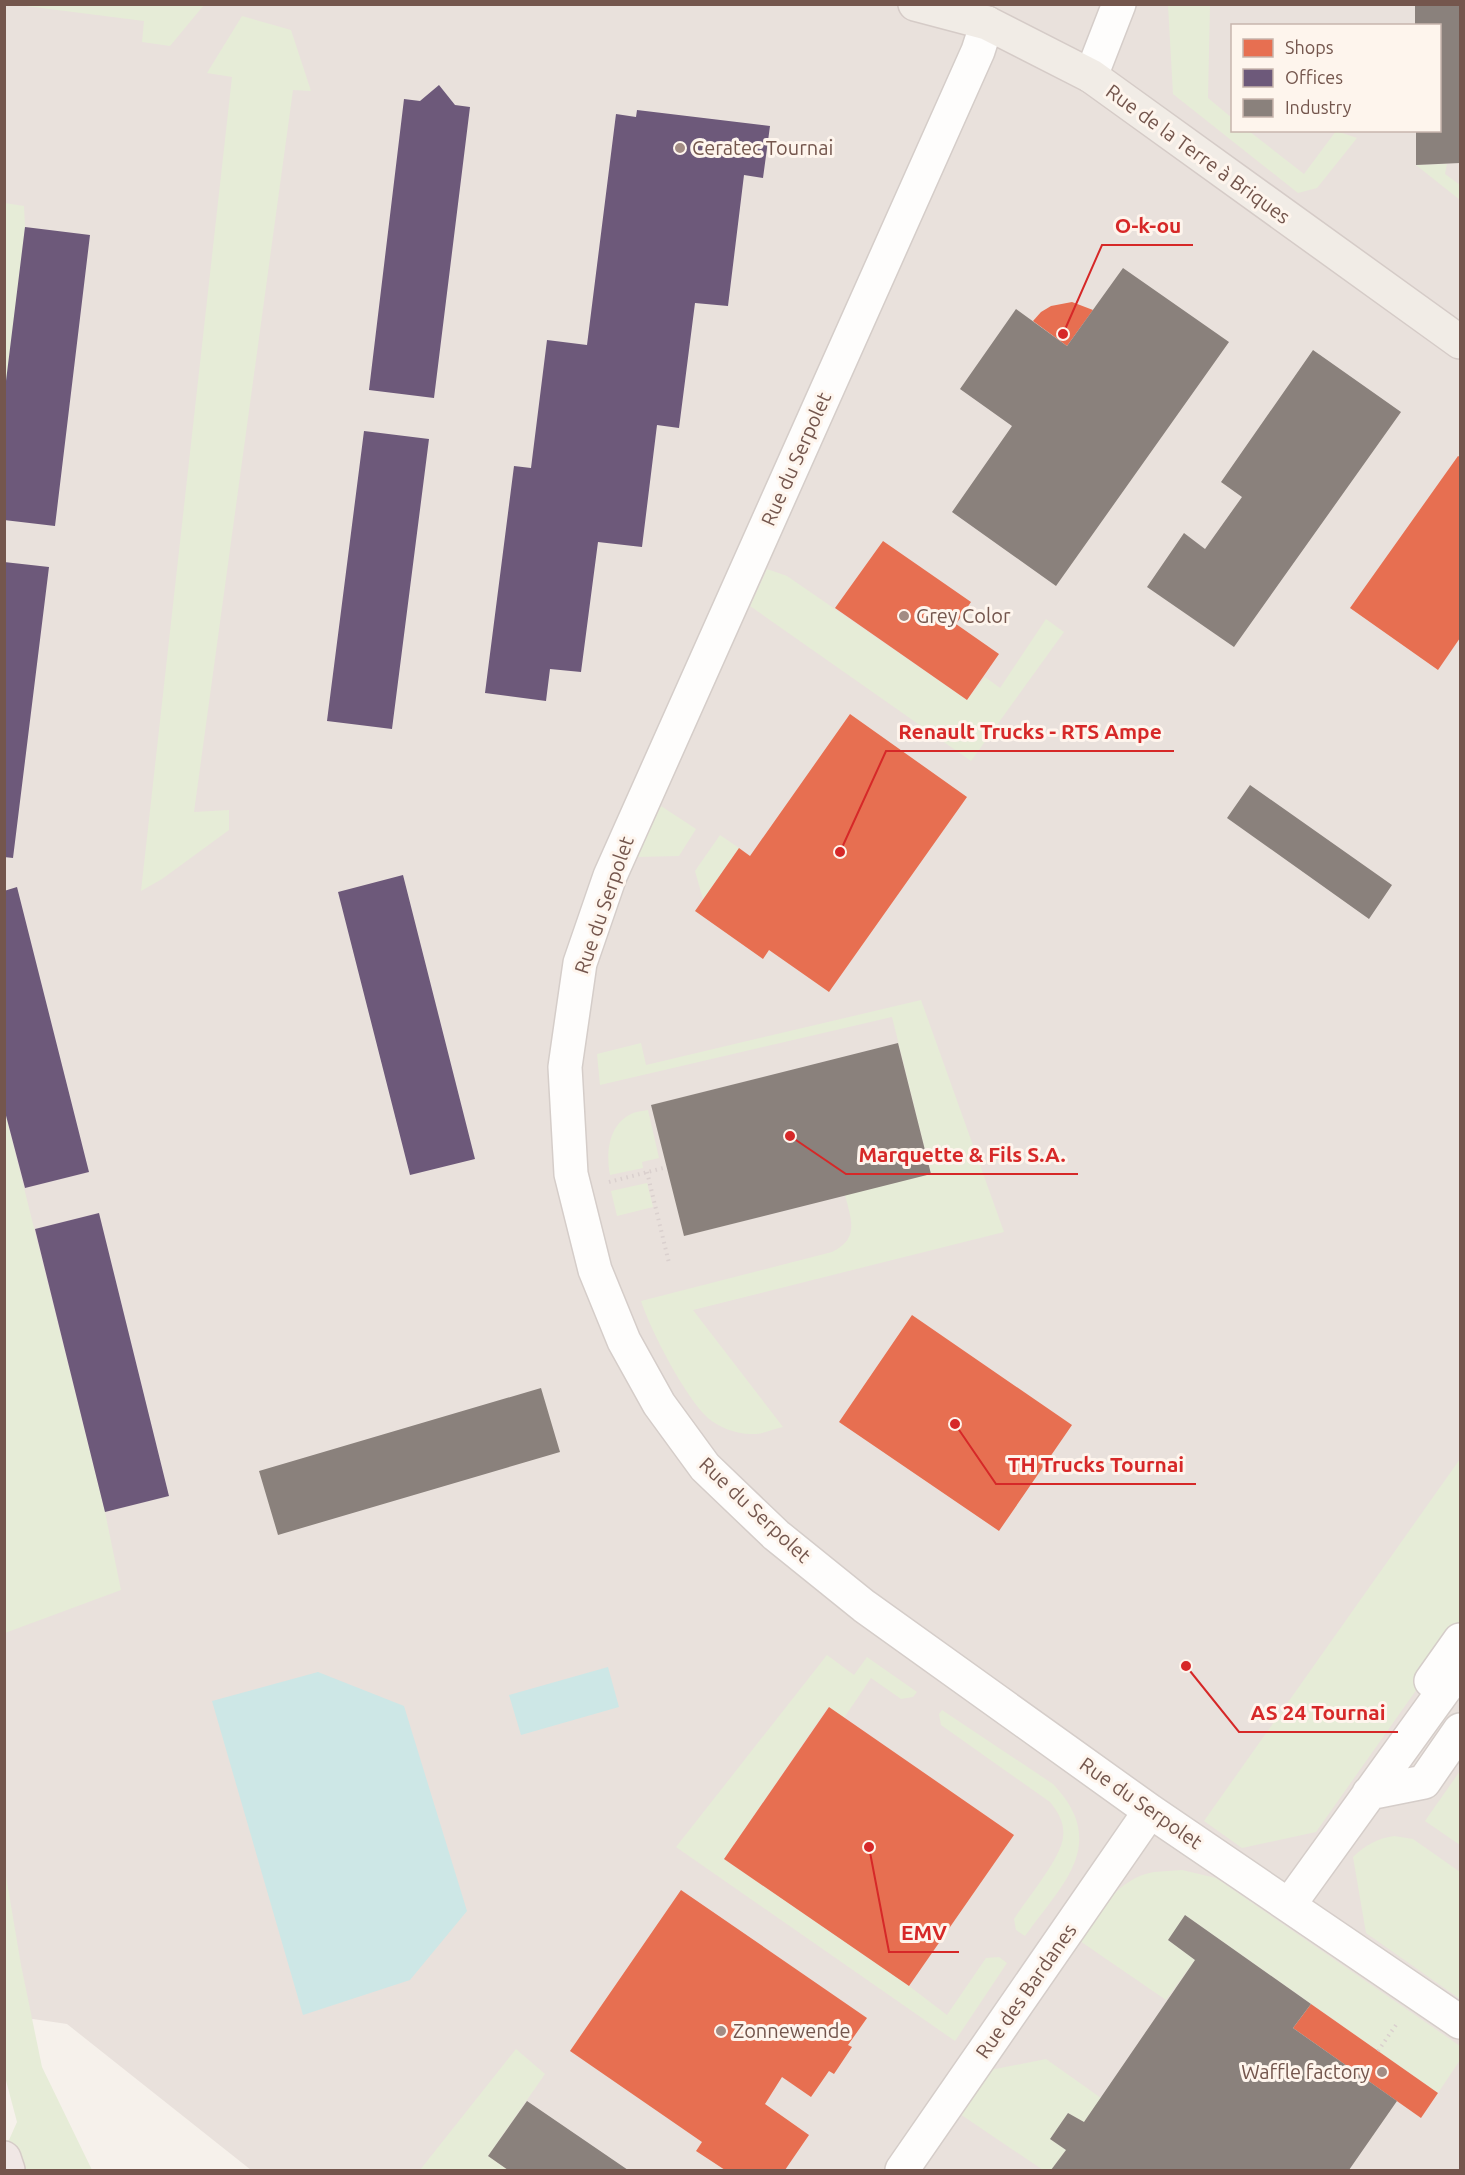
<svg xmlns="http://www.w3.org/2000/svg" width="1465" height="2175" font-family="Ubuntu,sans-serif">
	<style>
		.industrial { fill: #e9e1dc; fill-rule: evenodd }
		.green { fill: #e6ecd7 }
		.water { fill: #cde7e6 }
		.shops { fill: #e76f51 }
		.offices { fill: #6d597a }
		.industry { fill: #8a817c }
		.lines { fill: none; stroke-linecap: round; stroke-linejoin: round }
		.minor-casing { stroke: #d5cdc9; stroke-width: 36 }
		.major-casing { stroke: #d5cbc7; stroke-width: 36 }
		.highway-casing { stroke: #d5cbc7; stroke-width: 36 }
		.path { stroke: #dad0ce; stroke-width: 4; stroke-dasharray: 1.5 4.5; stroke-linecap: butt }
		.minor { stroke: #fefdfc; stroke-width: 33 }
		.major { stroke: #f1ece6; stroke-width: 33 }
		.highway { stroke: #f0e7e5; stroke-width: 33 }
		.poi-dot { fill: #a28c84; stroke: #fef5ed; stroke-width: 2 }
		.labels { text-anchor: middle; stroke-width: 6; stroke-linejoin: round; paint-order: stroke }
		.poi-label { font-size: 20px; fill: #74564d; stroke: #fef5ed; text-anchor: start }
		.street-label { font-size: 20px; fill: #74564d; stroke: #fef5ed }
		.leader { fill: none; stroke: #d62828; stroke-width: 2 }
		.callout-dot { fill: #d62828; stroke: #fef5ed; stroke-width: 2 }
		.callout-label { font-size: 21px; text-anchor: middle; font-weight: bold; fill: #d62828; stroke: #fef5ed; stroke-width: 6; stroke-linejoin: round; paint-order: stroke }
	</style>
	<rect width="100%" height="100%" fill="#f6f1eb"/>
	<path class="industrial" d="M 5,5 L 1460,5 L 1460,2170 L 251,2170 L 67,2024 L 33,2019 L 5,2027 ZM 1232,26 L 1440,26 L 1440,130 L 1232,130 Z"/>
	<path class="green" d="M 18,5 L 204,5 L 170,46 L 142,42 L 144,21 Z
		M 1168,5 L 1210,5 L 1208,98 L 1232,118 L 1232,130 L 1249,131 L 1304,174 L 1336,131 L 1357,138 L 1317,188 L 1298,193 L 1173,94 Z
		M 242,16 L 291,30 L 311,91 L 293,90 L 194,812 L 229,810 L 229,830 L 162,879 L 141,891 L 232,77 L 207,73 Z
		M 1447,164 L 1445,174 L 1460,185 L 1460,200 L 1416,165 Z
		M 5,203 L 24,206 L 25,227 L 5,397 Z
		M 767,569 L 787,576 L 967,700 L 985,677 L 1000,688 L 1046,619 L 1064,632 L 971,761 L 750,606 Z
		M 661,806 L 696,829 L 679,856 L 637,857 Z
		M 720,835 L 739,848 L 703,899 L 695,871 Z
		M 921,1000 L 1004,1232 L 693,1310 L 783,1427 C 773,1429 761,1435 751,1434 C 736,1434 718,1427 708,1418 C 685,1397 651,1331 641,1301 L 832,1252 C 860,1239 851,1219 845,1195 L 931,1174 L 892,1017 L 600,1085 L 597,1054 L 641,1043 L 646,1065 Z
		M 4,1108 L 105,1512 L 121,1590 L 5,1633 Z
		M 648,1110 L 659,1158 L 642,1162 L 643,1168 L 610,1175 C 606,1154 608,1127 629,1115 C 634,1112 642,1111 648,1110 Z
		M 647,1183 L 653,1207 L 617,1216 L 611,1191 Z
		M 1460,1459 L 1460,1628 L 1316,1832 L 1242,1848 L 1204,1821 Z
		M 827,1655 L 854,1675 L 867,1657 L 917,1692 L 913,1697 L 901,1699 L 871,1678 L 844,1718 L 828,1707 L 724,1859 L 909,1986 L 947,2015 L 986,1958 L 999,1957 L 1007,1963 L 955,2041 L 676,1847 Z
		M 942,1710 L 1053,1784 C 1110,1844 1062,1884 1025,1936 L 1016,1930 L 1014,1919 C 1026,1900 1062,1857 1063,1837 C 1065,1823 1058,1812 1050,1802 L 941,1725 L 939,1714 Z
		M 1460,1771 L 1460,1845 L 1425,1821 Z
		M 1394,1836 L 1413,1839 L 1460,1872 L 1460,1999 L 1366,1933 L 1353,1857 C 1366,1845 1376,1839 1394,1836 Z
		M 4,1864 L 21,1965 L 42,2067 L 92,2170 L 5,2170 L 5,2149 L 17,2122 L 4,2073 Z
		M 1182,1870 L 1216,1878 L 1460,2046 L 1460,2060 L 1438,2093 L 1185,1915 L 1168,1940 L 1195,1960 L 1166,2000 L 1080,1941 C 1099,1913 1117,1878 1154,1872 C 1163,1871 1173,1871 1182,1870 Z
		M 516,2049 L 545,2074 L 488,2156 L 508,2170 L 420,2170 Z
		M 1046,2059 L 1101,2098 L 1084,2122 L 1068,2113 L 1050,2139 L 1066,2150 L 1051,2170 L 1043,2170 L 960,2114 L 990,2070 Z"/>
	<path class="water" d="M 608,1667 L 619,1707 L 521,1735 L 509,1695 Z
		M 318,1672 L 404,1706 L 467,1911 L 410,1980 L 303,2015 L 212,1701 Z"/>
	<path class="shops" d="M 1072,302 L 1093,310 L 1067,346 L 1033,321 L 1041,312 L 1051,306 Z
		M 1458,456 L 1460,457 L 1460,638 L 1438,670 L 1350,608 Z
		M 883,541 L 971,602 L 956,624 L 999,654 L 967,700 L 835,608 Z
		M 850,714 L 967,797 L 829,992 L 769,950 L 763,959 L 695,911 L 739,848 L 750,856 Z
		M 912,1315 L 1072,1425 L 999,1531 L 839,1422 Z
		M 829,1707 L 1014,1835 L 909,1986 L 724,1859 Z
		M 681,1890 L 867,2018 L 848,2045 L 852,2047 L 834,2074 L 829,2071 L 811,2097 L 782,2077 L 765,2104 L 809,2135 L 785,2170 L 725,2170 L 696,2151 L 702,2142 L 570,2051 Z
		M 1311,2004 L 1438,2093 L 1421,2118 L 1293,2028 Z"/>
	<path class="offices" d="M 439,85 L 455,105 L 470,107 L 434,398 L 369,390 L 404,99 L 420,101 Z
		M 637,110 L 770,126 L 763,178 L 744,175 L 728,306 L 695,303 L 679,428 L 657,425 L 642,547 L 598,542 L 581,672 L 550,669 L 546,701 L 485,693 L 514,466 L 531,468 L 547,340 L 587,345 L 616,114 L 636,117 Z
		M 25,227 L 90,235 L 55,526 L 4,520 L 4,397 Z
		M 364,431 L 429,439 L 392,729 L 327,721 Z
		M 4,562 L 49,567 L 13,858 L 4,857 Z
		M 403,875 L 475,1159 L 410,1175 L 338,892 Z
		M 17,887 L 89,1172 L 25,1188 L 4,1108 L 4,891 Z
		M 99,1213 L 169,1496 L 105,1512 L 35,1229 Z"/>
	<path class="industry" d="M 1415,4 L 1460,4 L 1460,163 L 1416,165 L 1416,130 L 1440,130 L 1440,26 L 1415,26 Z
		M 1123,268 L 1229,342 L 1056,586 L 952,512 L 1012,426 L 960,389 L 1016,309 L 1067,346 Z
		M 1313,350 L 1401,412 L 1234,647 L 1147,587 L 1184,533 L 1205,549 L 1242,497 L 1221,482 Z
		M 1250,785 L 1392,885 L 1369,919 L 1227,818 Z
		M 898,1043 L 931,1174 L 684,1236 L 651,1105 Z
		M 541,1388 L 560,1452 L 278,1535 L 259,1471 Z
		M 1185,1915 L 1311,2004 L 1293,2028 L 1397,2101 L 1349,2170 L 1051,2170 L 1066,2150 L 1050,2139 L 1068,2113 L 1084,2122 L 1195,1960 L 1168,1940 Z
		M 527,2101 L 628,2170 L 508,2170 L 488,2156 Z"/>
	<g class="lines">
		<g class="minor-casing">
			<path id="minor" d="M 987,23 L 978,51 L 610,876 L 580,963 L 565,1067 L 571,1174 L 595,1270 L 624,1341 L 659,1404 L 705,1467 L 776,1535 L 864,1606 L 1150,1811 L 1460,2022
				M 1091,76 L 1119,4
				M 1431,1681 L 1460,1640
				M 1369,1793 L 1424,1782 L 1460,1730
				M 1289,1905 L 1460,1668
				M 902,2170 L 1150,1811"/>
		</g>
		<g class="major-casing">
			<path id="major" d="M 915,4 L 987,23 L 1091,76 L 1460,342"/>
		</g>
		<g class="highway-casing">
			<path id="highway" d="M 4,2158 L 8,2170"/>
		</g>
		<path class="path" d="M 647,1172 L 669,1263
			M 609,1182 L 667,1167
			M 1378,2051 L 1398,2022"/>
		<use href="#minor" class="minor"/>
		<use href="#major" class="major"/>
		<use href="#highway" class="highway"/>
	</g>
	<g class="poi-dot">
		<circle cx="680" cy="148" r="6"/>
		<circle cx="904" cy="616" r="6"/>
		<circle cx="721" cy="2031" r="6"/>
		<circle cx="1382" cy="2072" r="6"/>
	</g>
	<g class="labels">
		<g class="poi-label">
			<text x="692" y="155">Ceratec Tournai</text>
			<text x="916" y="623">Grey Color</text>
			<text x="733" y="2038">Zonnewende</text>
			<text x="1370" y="2079" text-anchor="end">Waffle factory</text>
		</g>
		<g class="street-label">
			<text transform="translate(1198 154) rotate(36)" y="7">Rue de la Terre à Briques</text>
			<text transform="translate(796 459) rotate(-66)" y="7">Rue du Serpolet</text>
			<text transform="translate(604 905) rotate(-71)" y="7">Rue du Serpolet</text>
			<text transform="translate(755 1510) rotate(43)" y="7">Rue du Serpolet</text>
			<text transform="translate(1141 1803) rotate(35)" y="7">Rue du Serpolet</text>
			<text transform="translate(1026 1991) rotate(-55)" y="7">Rue des Bardanes</text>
		</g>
	</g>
	<path class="leader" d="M1063 334L1102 245H1193M840 852L886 751H1174M790 1136L846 1174H1078M955 1424L996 1484H1196M1186 1666L1239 1732H1398M869 1847L889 1952H959"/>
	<g class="callout-dot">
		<circle cx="1063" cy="334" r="6"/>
		<circle cx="840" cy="852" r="6"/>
		<circle cx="790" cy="1136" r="6"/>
		<circle cx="955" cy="1424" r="6"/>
		<circle cx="1186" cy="1666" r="6"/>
		<circle cx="869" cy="1847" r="6"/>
	</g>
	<g class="callout-label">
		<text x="1148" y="233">O-k-ou</text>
		<text x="1030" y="739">Renault Trucks - RTS Ampe</text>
		<text x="962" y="1162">Marquette &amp; Fils S.A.</text>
		<text x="1096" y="1472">TH Trucks Tournai</text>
		<text x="1318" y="1720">AS 24 Tournai</text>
		<text x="924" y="1940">EMV</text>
	</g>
	<rect width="1465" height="2175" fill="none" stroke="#74564d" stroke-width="12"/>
	<rect x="1231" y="24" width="210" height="108" fill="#fef5ed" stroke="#c7b5ad" stroke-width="1.5"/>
	<rect x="1243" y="39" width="30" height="18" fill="#e76f51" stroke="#c7b5ad" stroke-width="1.5"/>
	<text x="1285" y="54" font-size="18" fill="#74564d">Shops</text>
	<rect x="1243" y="69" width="30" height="18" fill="#6d597a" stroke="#c7b5ad" stroke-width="1.5"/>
	<text x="1285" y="84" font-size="18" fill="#74564d">Offices</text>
	<rect x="1243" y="99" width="30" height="18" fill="#8a817c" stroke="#c7b5ad" stroke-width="1.5"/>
	<text x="1285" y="114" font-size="18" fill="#74564d">Industry</text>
</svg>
